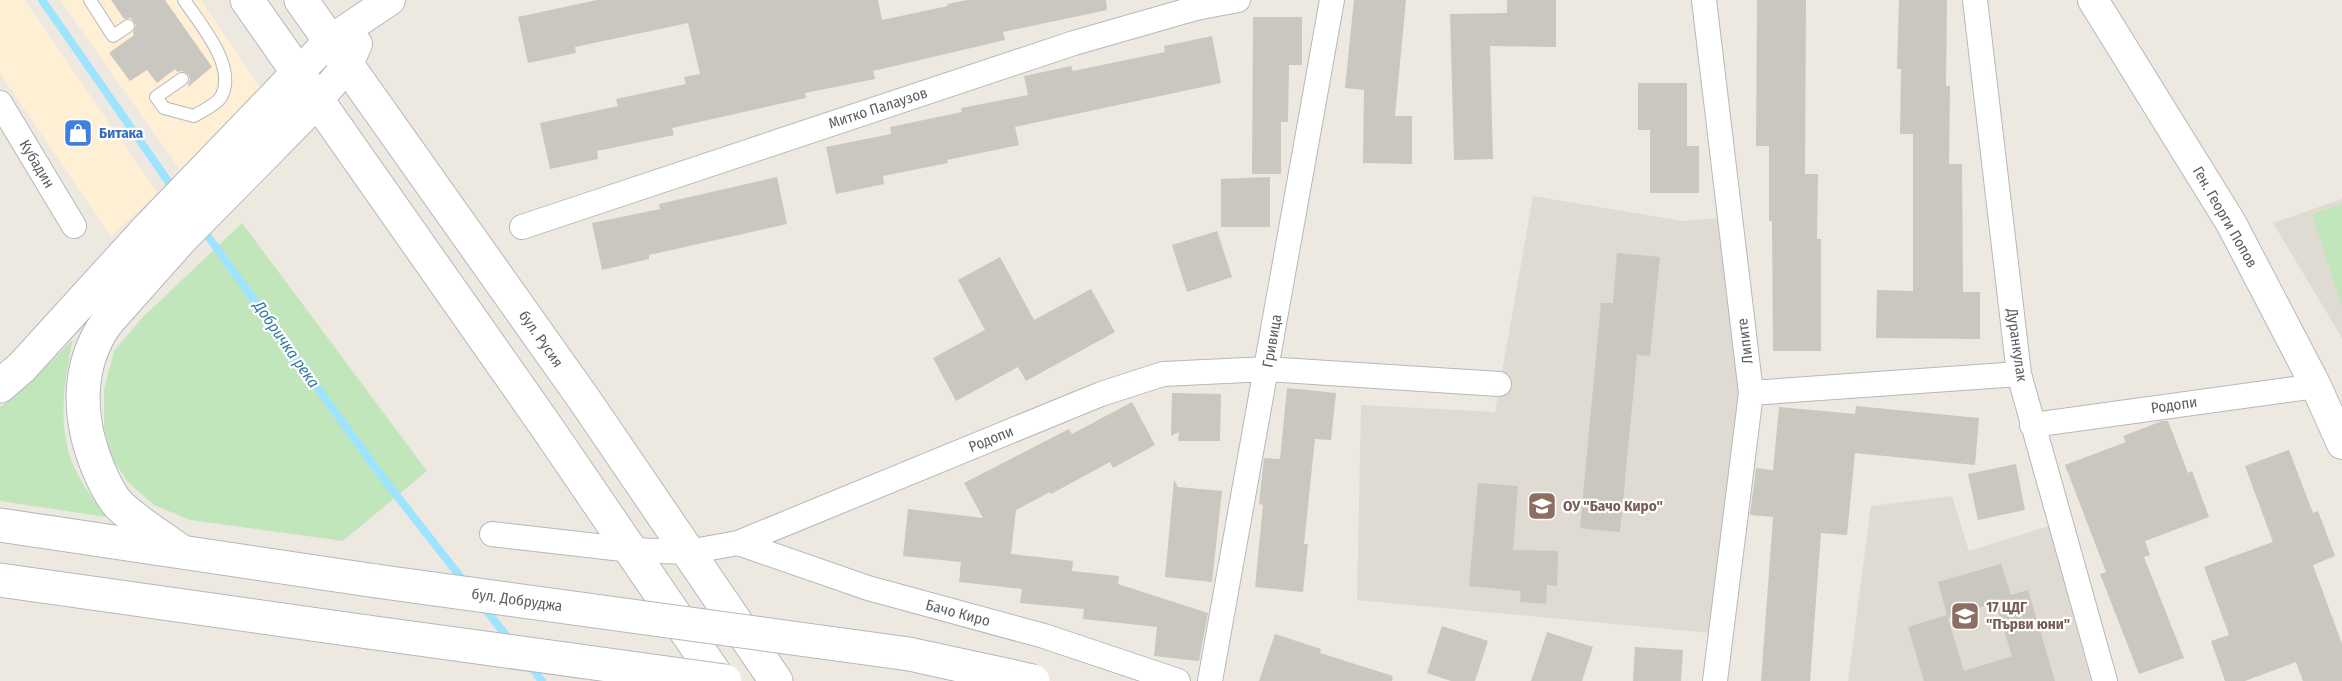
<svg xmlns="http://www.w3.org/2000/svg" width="2342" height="681" font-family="'Fira Sans Condensed',sans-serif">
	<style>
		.commercial { fill: #ffefd5 }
		.education { fill: #dfdad2 }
		.green { fill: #c2e6bc }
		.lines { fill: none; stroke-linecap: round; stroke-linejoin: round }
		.stream { stroke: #9fe4ff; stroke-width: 8 }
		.building { fill: #cac6c0 }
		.service-casing { stroke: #b4b8bc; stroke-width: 14 }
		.minor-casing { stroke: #b4b8bc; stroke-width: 26 }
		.tertiary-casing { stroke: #b4b8bc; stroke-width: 32 }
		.secondary-casing { stroke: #b3b8bc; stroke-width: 35 }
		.service { stroke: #fff; stroke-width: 12 }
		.minor { stroke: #fff; stroke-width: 24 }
		.tertiary { stroke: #fff; stroke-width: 30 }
		.secondary { stroke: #fff; stroke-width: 33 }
		.secondary-bridge-casing { stroke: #b3b8bc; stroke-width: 35; stroke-linecap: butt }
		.secondary-bridge { stroke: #fff; stroke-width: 33 }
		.labels { text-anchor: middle; stroke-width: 4.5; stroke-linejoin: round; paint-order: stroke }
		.street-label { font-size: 15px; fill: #5a5f63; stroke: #fff }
		.shop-label { font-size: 15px; font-weight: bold; fill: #366cbe; stroke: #fff; text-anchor: start }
		.education-label { font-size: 15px; font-weight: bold; fill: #785e54; stroke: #fff; text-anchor: start }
		.water-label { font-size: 16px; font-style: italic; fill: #357ba2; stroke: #fff }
	</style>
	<rect width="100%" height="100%" fill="#ede9e1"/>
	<path class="commercial" d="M 0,0 L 25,0 L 157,193 L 111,237 L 0,73 Z
		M 60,0 L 201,0 L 261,89 L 181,171 Z"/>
	<path class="education" d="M 1533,196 L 1683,221 L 1719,218 L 1739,387 L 1710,633 L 1357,600 L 1361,405 L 1495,412 Z
		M 2342,199 L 2342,338 L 2273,223 Z
		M 1952,496 L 1969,551 L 2049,526 L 2091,681 L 1848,681 L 1871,506 Z"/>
	<path class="green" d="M 2342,204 L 2342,306 L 2312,214 Z
		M 242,223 L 427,471 L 343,541 L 190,520 L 154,505 L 128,482 L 110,455 L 104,428 L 104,389 L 114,351 L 142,318 Z
		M 73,339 C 65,378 57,423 72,462 C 80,482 94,500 106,517 L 0,501 L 0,407 L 30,383 Z"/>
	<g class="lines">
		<path class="stream" d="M 42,0 L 175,191
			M 202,228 L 383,478 L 466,584
			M 483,606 L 512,643
			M 527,662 L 542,681"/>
	</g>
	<path class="building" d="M 111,0 L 165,0 L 212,67 L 188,87 L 190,79 L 188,74 L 182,71 L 177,72 L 175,69 L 157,83 L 147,70 L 130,81 L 109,53 L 134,35 L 133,33 L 136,25 L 131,18 L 124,19 Z
		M 597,0 L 878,0 L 882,20 L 948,6 L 947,4 L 967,0 L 1106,0 L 1107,10 L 1003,32 L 1005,40 L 873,71 L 875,79 L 805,93 L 806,98 L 672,128 L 674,135 L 597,151 L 598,159 L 550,169 L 540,123 L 618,106 L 616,99 L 686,84 L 684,77 L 700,74 L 688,23 L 575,47 L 576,53 L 528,63 L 518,17 Z
		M 1354,0 L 1406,0 L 1395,116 L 1412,116 L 1412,164 L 1363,163 L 1364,90 L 1345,88 Z
		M 1507,0 L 1556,0 L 1556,47 L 1490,46 L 1493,159 L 1454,160 L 1450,14 L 1507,13 Z
		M 1757,0 L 1806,0 L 1805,174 L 1818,174 L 1817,239 L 1821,239 L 1821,351 L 1773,351 L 1772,221 L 1769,221 L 1769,146 L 1756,146 Z
		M 1899,0 L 1947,0 L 1946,86 L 1950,86 L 1949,164 L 1962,164 L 1963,292 L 1980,292 L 1980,339 L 1876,338 L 1877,290 L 1913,291 L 1913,134 L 1900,134 L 1901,69 L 1897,69 Z
		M 1253,17 L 1302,17 L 1302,65 L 1289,65 L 1288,122 L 1281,122 L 1281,174 L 1252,174 Z
		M 1212,36 L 1221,83 L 1015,127 L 1019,145 L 947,160 L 948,163 L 883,176 L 884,184 L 836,194 L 826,147 L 891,134 L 890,127 L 962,112 L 961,108 L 1028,95 L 1024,76 L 1071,66 L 1073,71 L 1165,52 L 1164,46 Z
		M 1638,83 L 1687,83 L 1687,146 L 1699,146 L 1699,193 L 1650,193 L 1650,130 L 1638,130 Z
		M 777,177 L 787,224 L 649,255 L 649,259 L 602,270 L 592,223 L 660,209 L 659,204 Z
		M 1270,177 L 1270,227 L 1221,227 L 1221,179 Z
		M 1217,231 L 1232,277 L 1187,292 L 1172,245 Z
		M 1617,253 L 1660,257 L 1650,356 L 1637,355 L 1620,532 L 1580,528 L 1601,303 L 1613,303 Z
		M 1000,257 L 1034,320 L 1091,289 L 1115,332 L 1026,381 L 1018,367 L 956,401 L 933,358 L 985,330 L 958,280 Z
		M 1287,388 L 1336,393 L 1331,440 L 1315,439 L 1304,544 L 1308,544 L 1303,592 L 1255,587 L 1263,505 L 1259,504 L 1263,467 L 1264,458 L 1280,459 Z
		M 1172,393 L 1221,394 L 1220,441 L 1178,441 L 1179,432 L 1171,436 Z
		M 1132,402 L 1155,445 L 1113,468 L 1110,462 L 1051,494 L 1050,492 L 1016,510 L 1011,554 L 1073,561 L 1072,571 L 1119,576 L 1118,584 L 1208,613 L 1199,661 L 1154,656 L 1157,627 L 1083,619 L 1084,609 L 1020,603 L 1022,589 L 959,582 L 961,562 L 903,556 L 908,509 L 983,518 L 964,483 L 1069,429 L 1072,434 Z
		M 1856,406 L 1979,418 L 1975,465 L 1855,453 L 1847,535 L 1821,533 L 1810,681 L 1761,681 L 1773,517 L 1750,515 L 1756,468 L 1773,470 L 1779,407 L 1855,414 Z
		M 2162,421 L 2168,421 L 2188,473 L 2192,471 L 2209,517 L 2145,541 L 2150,555 L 2144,557 L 2184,658 L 2139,674 L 2100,574 L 2106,572 L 2065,465 L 2126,442 L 2123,436 Z
		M 2289,450 L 2313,513 L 2318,511 L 2335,556 L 2313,565 L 2342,644 L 2342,681 L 2303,681 L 2296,662 L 2245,681 L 2225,681 L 2211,641 L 2229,635 L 2204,567 L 2273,542 L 2245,466 Z
		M 2016,464 L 2025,510 L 1978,520 L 1968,474 Z
		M 1174,480 L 1178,487 L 1222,491 L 1212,582 L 1165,577 Z
		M 1478,483 L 1518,486 L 1513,550 L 1558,551 L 1557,586 L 1547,585 L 1546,604 L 1520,602 L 1521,591 L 1469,586 Z
		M 2001,564 L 2011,595 L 2028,590 L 2055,681 L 1924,681 L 1908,627 L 1947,615 L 1964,671 L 2012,656 L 1997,608 L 1993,609 L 1991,604 L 1948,618 L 1938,582 Z
		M 1442,626 L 1488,641 L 1475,681 L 1451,681 L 1427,673 Z
		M 1547,632 L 1593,647 L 1582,681 L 1531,681 Z
		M 1275,634 L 1321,649 L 1320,653 L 1393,676 L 1392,681 L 1259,681 Z
		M 1635,647 L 1683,650 L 1681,681 L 1633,681 Z"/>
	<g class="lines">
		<g class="service-casing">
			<path id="service" d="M 90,0 L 113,36 L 128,26
				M 182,79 L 156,97 L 164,108 L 194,116 C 202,111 216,105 221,97 C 238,67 200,24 184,0"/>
		</g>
		<g class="minor-casing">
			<path id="minor" d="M 1704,0 L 1751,393 L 1715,681
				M 1975,0 L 2019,374 L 2105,681
				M 0,103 L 74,226
				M 522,227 L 1074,43 L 1196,8 L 1238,0
				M 1751,393 L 2019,374
				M 2032,425 L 2316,386
				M 492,534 L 631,550 L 688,552 L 738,543 L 1101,394 L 1163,374 L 1267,369 L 1499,384
				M 738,543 L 868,588 L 1044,636 L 1178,681
				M 1210,681 L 1332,0"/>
		</g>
		<g class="tertiary-casing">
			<path id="tertiary" d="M 2093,0 L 2231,223 L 2316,386 L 2342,444
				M 297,74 L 329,41 L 390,0
				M 317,101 L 347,66 L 357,44"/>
		</g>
		<g class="secondary-casing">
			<path id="secondary" d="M 247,0 L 548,429 L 720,681
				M 301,0 L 586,402 L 776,681
				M 0,386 L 22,367 L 144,233 L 297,74
				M 0,525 L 376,581
				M 179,550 C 160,536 137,522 120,506 C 111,497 104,482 99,470 C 78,421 75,367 107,322 L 180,240 L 317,101
				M 0,580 L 368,632"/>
		</g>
		<use href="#service" class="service"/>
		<use href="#minor" class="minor"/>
		<use href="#tertiary" class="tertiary"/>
		<use href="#secondary" class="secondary"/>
		<g class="secondary-bridge-casing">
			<path id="secondary-bridge" d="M 376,581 L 909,654 L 1033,681
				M 368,632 L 725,681"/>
		</g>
		<use href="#secondary-bridge" class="secondary-bridge"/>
	</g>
	<defs>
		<g id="shop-square" transform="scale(1.5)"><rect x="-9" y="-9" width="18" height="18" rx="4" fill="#3f7fe0" stroke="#fff"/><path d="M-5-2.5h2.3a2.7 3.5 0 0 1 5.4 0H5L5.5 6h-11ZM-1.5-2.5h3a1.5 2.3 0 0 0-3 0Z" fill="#fff"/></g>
		<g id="school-square" transform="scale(1.5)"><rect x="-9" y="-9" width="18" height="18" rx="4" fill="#8d6e63" stroke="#fff"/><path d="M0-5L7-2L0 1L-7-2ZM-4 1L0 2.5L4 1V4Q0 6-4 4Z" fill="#fff"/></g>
	</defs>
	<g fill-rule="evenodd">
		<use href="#shop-square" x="78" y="133"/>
		<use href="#school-square" x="1542" y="506"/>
		<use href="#school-square" x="1965" y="616"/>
	</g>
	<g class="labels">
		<g class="street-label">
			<text transform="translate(878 108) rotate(-18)" y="5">Митко Палаузов</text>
			<text transform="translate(37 164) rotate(59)" y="5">Кубадин</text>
			<text transform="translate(2225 217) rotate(60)" y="5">Ген. Георги Попов</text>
			<text transform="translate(541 339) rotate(55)" y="5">бул. Русия</text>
			<text transform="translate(1272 341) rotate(-80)" y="5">Гривица</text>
			<text transform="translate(1745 341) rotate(-97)" y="5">Липите</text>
			<text transform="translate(2017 345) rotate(82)" y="5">Дуранкулак</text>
			<text transform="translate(2174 405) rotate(-8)" y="5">Родопи</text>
			<text transform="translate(991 439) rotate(-22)" y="5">Родопи</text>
			<text transform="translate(517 600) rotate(8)" y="5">бул. Добруджа</text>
			<text transform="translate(958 613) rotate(15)" y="5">Бачо Киро</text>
		</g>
		<g class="shop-label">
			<text x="99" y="138">Битака</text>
		</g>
		<g class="education-label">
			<text x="1563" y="511">ОУ "Бачо Киро"</text>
			<text x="1986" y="612">17 ЦДГ<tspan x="1986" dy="17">"Първи юни"</tspan></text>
		</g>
		<g class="water-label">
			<text transform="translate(287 344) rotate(55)" y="6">Добричка река</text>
		</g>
	</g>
</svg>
